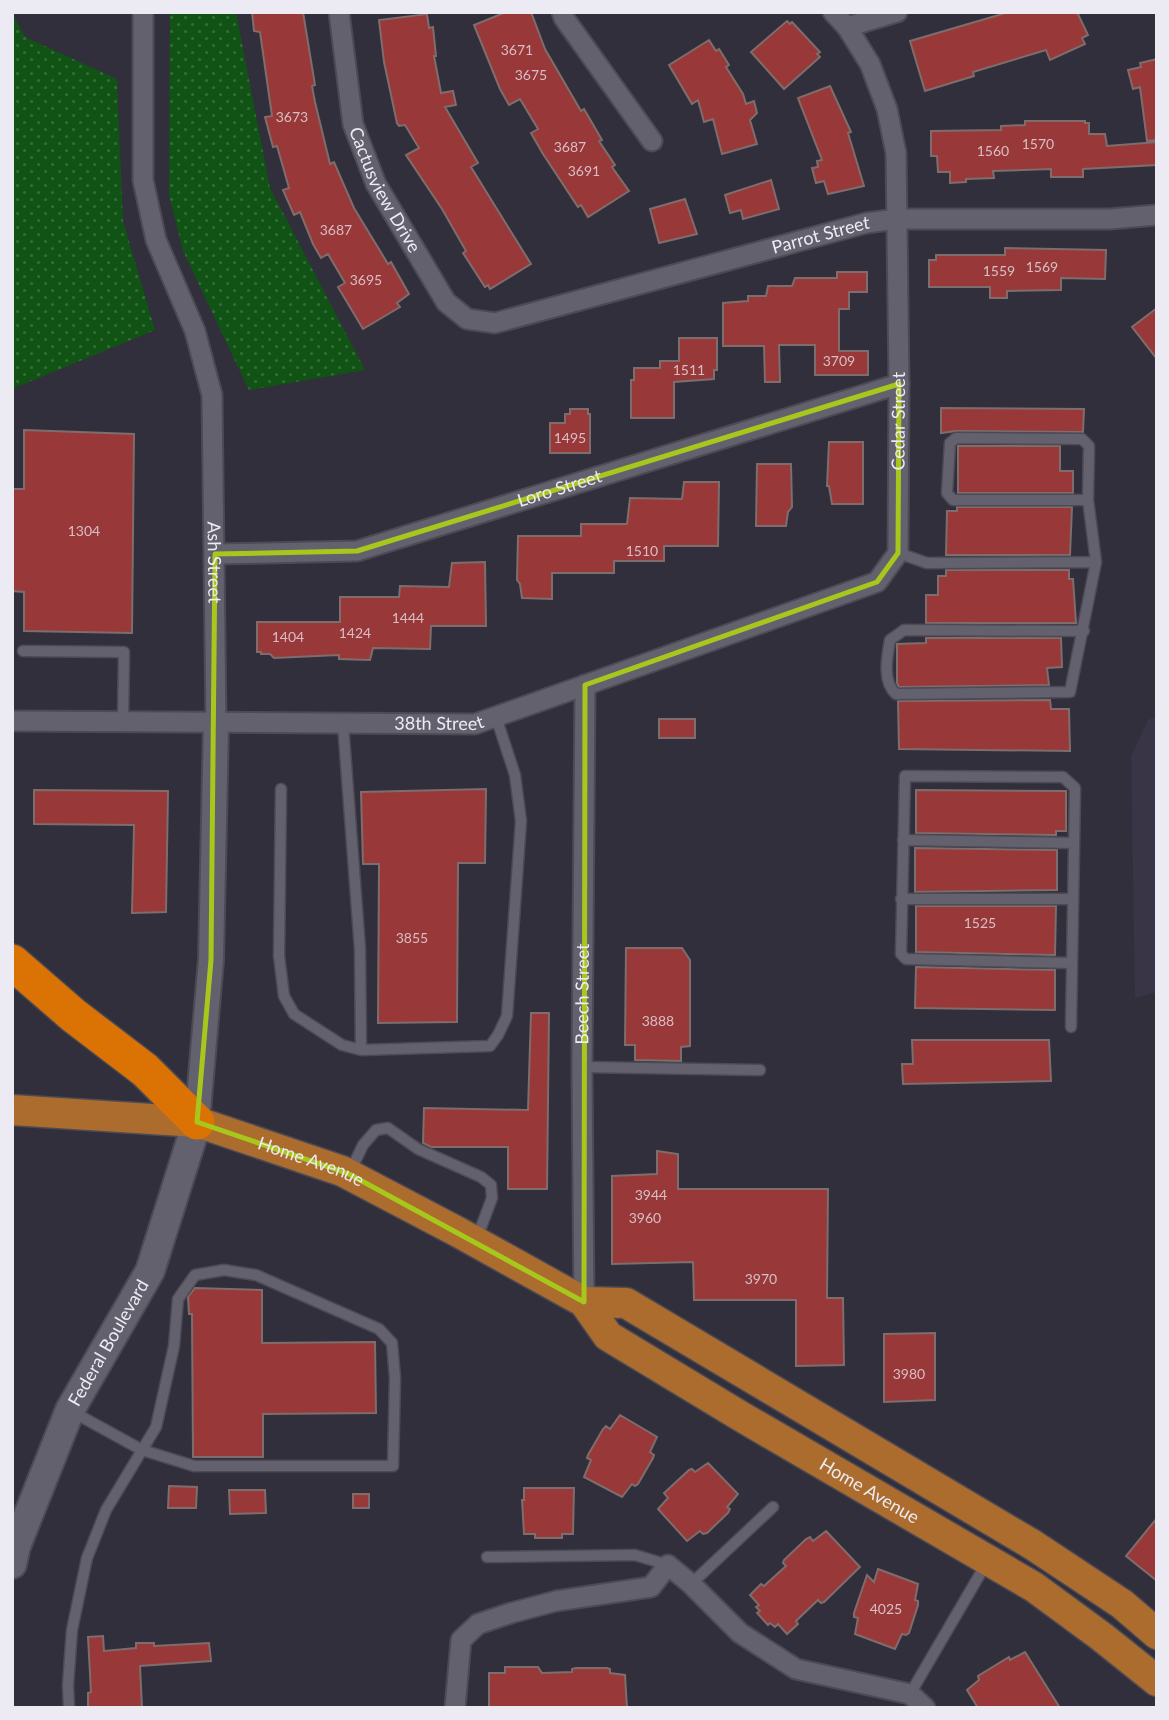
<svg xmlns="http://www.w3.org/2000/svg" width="1169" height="1720" font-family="Lato,sans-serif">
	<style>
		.built { fill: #393547 }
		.grass { fill: url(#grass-dots) }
		.building { fill: #983839; stroke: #7e6d6c; stroke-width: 2 }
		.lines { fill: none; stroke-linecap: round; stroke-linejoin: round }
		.service-casing { stroke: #4c4a54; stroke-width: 13 }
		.minor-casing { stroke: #4c4a54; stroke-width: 23 }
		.tertiary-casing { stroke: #4c4a54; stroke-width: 28 }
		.secondary-casing { stroke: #4c4a54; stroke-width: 32 }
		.primary-casing { stroke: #4c4a54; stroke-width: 33 }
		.motorway-casing { stroke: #4c4a54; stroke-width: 38 }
		.service { stroke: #63616e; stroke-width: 10 }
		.minor { stroke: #63616e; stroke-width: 19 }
		.tertiary { stroke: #63616e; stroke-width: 24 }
		.secondary { stroke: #63616e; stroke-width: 28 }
		.primary { stroke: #ab6c2e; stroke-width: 30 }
		.motorway { stroke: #db7304; stroke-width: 35 }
		.marked { fill: none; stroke: #a8c71d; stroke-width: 5; stroke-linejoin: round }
		.labels { text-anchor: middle; stroke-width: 6; stroke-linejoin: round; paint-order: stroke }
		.number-label { font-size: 14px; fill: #d7bec4 }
		.street-label { font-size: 18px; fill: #eceaf2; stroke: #272531 }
	</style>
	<defs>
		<pattern id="grass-dots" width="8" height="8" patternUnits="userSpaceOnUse" patternTransform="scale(1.75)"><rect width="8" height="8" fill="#105314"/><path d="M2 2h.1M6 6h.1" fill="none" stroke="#336c37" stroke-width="1.8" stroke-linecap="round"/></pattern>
	</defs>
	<rect width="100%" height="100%" fill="#312f3b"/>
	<path class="built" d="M 1157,716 L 1157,992 L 1135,998 L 1131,756 L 1148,720 Z"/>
	<path class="grass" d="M 170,12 L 236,12 L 270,188 L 365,370 L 249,390 L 183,251 L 169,195 Z
		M 12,13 L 25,37 L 117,79 L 123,221 L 155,330 L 12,389 Z"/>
	<path class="building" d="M 252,12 L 303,12 L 315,85 L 312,86 L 315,102 L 330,164 L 334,162 L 354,208 L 388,264 L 391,262 L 409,294 L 397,303 L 400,307 L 363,329 L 338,287 L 345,283 L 328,254 L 321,258 L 313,244 L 300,212 L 294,215 L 283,190 L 289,188 L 277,146 L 273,147 L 265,117 L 272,116 L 260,32 L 254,31 Z
		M 506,12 L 531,12 L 545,49 L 581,111 L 584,109 L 602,140 L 599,141 L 615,165 L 612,167 L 629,191 L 588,217 L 581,205 L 578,207 L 543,154 L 531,133 L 538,129 L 520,99 L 509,105 L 500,89 L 474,25 Z
		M 1009,12 L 1077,12 L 1088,35 L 1082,38 L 1085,44 L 1050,60 L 1046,50 L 973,72 L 974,76 L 925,91 L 910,41 Z
		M 427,14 L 429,28 L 433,27 L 436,56 L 434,56 L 441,93 L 453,91 L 456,105 L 445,107 L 478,163 L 471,167 L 531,264 L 490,289 L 488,285 L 485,287 L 463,253 L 466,251 L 442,209 L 406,155 L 419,148 L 405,125 L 399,126 L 397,123 L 384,62 L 379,20 Z
		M 787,21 L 790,24 L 792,22 L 820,52 L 817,54 L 820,57 L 784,89 L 751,52 Z
		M 709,40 L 716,51 L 719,49 L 729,65 L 726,67 L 743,94 L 746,104 L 754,101 L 757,113 L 750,120 L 757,144 L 722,154 L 713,119 L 704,122 L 698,100 L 692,104 L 669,65 Z
		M 1157,59 L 1157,140 L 1147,141 L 1140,87 L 1133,89 L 1128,70 L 1141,67 L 1140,63 Z
		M 830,86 L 851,132 L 848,133 L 864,186 L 828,194 L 824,181 L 816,183 L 812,168 L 818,167 L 817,161 L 822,160 L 798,98 Z
		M 1025,121 L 1085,121 L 1085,123 L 1089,123 L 1089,134 L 1105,134 L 1107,146 L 1157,142 L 1157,165 L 1083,169 L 1083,177 L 1051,177 L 1051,169 L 993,171 L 994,178 L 966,179 L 966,182 L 950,183 L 950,172 L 938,172 L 937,156 L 931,156 L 931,131 L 1001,130 L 1001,126 L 1025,125 Z
		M 771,180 L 779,209 L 743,219 L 741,210 L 730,213 L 725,195 Z
		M 685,199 L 697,234 L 659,243 L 650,209 Z
		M 1005,248 L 1106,250 L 1105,279 L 1061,278 L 1061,290 L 1007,291 L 1007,298 L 990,298 L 990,287 L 929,287 L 929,260 L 936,260 L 936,255 L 1005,255 Z
		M 837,272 L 867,272 L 867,292 L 849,292 L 849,309 L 839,309 L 839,351 L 868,351 L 868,375 L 815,375 L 815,345 L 779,345 L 780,382 L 765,382 L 764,346 L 723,346 L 723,303 L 748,301 L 748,296 L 766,296 L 768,286 L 792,286 L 795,278 L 837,278 Z
		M 1157,308 L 1157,359 L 1132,327 Z
		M 679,338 L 717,338 L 717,370 L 714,370 L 714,379 L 674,382 L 674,418 L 631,418 L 631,380 L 634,380 L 634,368 L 660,368 L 660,361 L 679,361 Z
		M 941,408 L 1084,409 L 1083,432 L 956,431 L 941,433 Z
		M 570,409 L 588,409 L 588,414 L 590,414 L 590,453 L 550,453 L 550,423 L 565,423 L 565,414 L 570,414 Z
		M 24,430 L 134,434 L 132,633 L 24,631 L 24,592 L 12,591 L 12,489 L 24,489 Z
		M 829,442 L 863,442 L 863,504 L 832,504 L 829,486 L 827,486 Z
		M 958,446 L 1060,446 L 1060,471 L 1073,471 L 1073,493 L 958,493 Z
		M 757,464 L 791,464 L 792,507 L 788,512 L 786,526 L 756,526 Z
		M 684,482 L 719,482 L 718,546 L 664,546 L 664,561 L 614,561 L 614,573 L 552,573 L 552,599 L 522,598 L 520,584 L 517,580 L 518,536 L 581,536 L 581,524 L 627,524 L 630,498 L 682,499 Z
		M 957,507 L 1072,507 L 1070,555 L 946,555 L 947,511 L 957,511 Z
		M 485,562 L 486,626 L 431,626 L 430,649 L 373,648 L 370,660 L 339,659 L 339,655 L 274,658 L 270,654 L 261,654 L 261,652 L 257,652 L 257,622 L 340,622 L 340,597 L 399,597 L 400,586 L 449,587 L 452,563 Z
		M 946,570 L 1069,570 L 1069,579 L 1073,579 L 1076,623 L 926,623 L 926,595 L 938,595 L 938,576 L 946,576 Z
		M 926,638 L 1061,638 L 1062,667 L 1047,668 L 1049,685 L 899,687 L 897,683 L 897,644 L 926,643 Z
		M 1050,700 L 1051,709 L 1069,709 L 1070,751 L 899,749 L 898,701 Z
		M 659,719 L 695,719 L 695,738 L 659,738 Z
		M 486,789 L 485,863 L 458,863 L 457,1022 L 378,1023 L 379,864 L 363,864 L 361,792 Z
		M 34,790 L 168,791 L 166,912 L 132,913 L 134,825 L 34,824 Z
		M 916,790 L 1066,791 L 1066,831 L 1056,831 L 1056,835 L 916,833 Z
		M 915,848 L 1057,850 L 1057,890 L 915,892 Z
		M 1056,906 L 1055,955 L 916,952 L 916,906 Z
		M 626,948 L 682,948 L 690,960 L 690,1046 L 681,1047 L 681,1061 L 635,1060 L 635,1045 L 625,1045 Z
		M 916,967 L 1055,970 L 1055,1010 L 915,1008 Z
		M 531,1013 L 549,1013 L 547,1189 L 508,1189 L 508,1147 L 431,1147 L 423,1143 L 424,1108 L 528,1110 Z
		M 912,1040 L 1049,1040 L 1051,1081 L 903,1084 L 902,1064 L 913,1064 Z
		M 657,1151 L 678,1154 L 678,1189 L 828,1189 L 827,1298 L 843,1298 L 844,1365 L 796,1366 L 796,1300 L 694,1300 L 693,1262 L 612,1264 L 612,1176 L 657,1174 Z
		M 195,1288 L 262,1290 L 262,1343 L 375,1342 L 376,1413 L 263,1414 L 263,1457 L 193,1457 L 192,1314 L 189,1314 L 188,1297 Z
		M 935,1333 L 935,1400 L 884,1402 L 884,1334 Z
		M 620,1415 L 657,1437 L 650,1452 L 654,1455 L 653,1458 L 638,1484 L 635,1486 L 632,1484 L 622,1497 L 584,1477 L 591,1460 L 587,1458 L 588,1455 L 603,1429 L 606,1426 L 610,1429 Z
		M 708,1463 L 738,1494 L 727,1507 L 730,1509 L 728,1513 L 707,1533 L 703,1534 L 700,1531 L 687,1541 L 658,1509 L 668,1498 L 664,1493 L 676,1482 L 689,1470 L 692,1469 L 695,1472 Z
		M 169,1486 L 197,1487 L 196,1508 L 168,1508 Z
		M 524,1488 L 574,1488 L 573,1534 L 562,1534 L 562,1538 L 535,1538 L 535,1534 L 524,1534 L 522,1500 L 524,1500 Z
		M 229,1490 L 265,1490 L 266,1513 L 230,1514 Z
		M 353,1494 L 369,1494 L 369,1508 L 353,1508 Z
		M 1157,1518 L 1157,1581 L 1126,1556 Z
		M 826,1531 L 860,1567 L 824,1602 L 821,1603 L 818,1600 L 796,1621 L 798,1624 L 787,1634 L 778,1624 L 775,1627 L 770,1623 L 768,1625 L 757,1613 L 760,1611 L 756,1607 L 759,1605 L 750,1595 L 761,1584 L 764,1586 L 786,1566 L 783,1563 L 784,1560 L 806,1539 L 810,1537 L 813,1541 Z
		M 878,1569 L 918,1584 L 915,1600 L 918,1601 L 918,1605 L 909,1633 L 906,1635 L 902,1634 L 895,1649 L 855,1634 L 858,1618 L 854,1617 L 854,1613 L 867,1575 L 874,1582 Z
		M 103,1636 L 104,1651 L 136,1648 L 136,1643 L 154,1643 L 154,1646 L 209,1643 L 211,1661 L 140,1666 L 142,1708 L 88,1708 L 88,1693 L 91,1692 L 88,1637 Z
		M 1025,1652 L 1060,1708 L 978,1708 L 967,1690 L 979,1680 L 978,1676 L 1009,1657 L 1010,1660 Z
		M 505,1667 L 538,1667 L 542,1673 L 572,1672 L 572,1669 L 576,1668 L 607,1668 L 610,1669 L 610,1673 L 625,1675 L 627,1708 L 489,1708 L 489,1673 L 505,1673 Z"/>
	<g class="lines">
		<g class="service-casing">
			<path id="service" d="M 898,553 L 927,563 L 1096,562 L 1088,500 L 1089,446 L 1082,439 L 956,438 L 950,443 L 947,493 L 953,500 L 1088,500
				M 1084,631 L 904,630 L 890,640 C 887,657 882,682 896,694 L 1070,692 L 1096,562
				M 23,651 L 124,652 L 123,722
				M 281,789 L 279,956 L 284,996 L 294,1014 L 342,1045 L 361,1050 L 360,949 L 343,724
				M 903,840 L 1074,843
				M 901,899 L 1072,899
				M 1071,1027 L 1075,788 L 1063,777 L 905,776 L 901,954 L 906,959 L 1072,963
				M 361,1050 L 490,1046 L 498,1035 L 507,1016 L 521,821 L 515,775 L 496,717
				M 582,1067 L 760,1070
				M 350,1172 L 363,1145 L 376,1130 L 388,1128 L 418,1149 L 481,1177 L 491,1185 L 492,1198 L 477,1238
				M 487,1557 L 635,1555 L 668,1565
				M 691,1584 L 773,1507
				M 910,1694 L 986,1564
				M 69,1708 L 68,1685 L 72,1630 L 87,1558 L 106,1510 L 156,1427 L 174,1346 L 178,1299 L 195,1275 L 224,1270 L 256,1275 L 379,1329 L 392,1343 L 395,1378 L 393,1466 L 194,1466 L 142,1450 L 71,1411"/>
		</g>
		<g class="minor-casing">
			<g id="minor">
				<path id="s1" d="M 143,12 L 143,180 L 156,240 L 195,331 L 212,395 L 216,724"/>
				<path id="s2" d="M 339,12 L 353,124 L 376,184 L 446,302 L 467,319 L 495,323 L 866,223 L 897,219 L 1110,219 L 1157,215"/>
				<path d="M 562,12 L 564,18 L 652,141"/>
				<path d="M 847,27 L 897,12"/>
				<path id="s3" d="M 215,554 L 357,551 L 899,384"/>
				<path id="s4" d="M 12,721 L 475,724 L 877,582 L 898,553 L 899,384 L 896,153 L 887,109 L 870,64 L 847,27 L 833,12"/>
				<path id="s5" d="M 584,1302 L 582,1067 L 585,685"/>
				<path d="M 455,1708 L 461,1640 L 478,1624 L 511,1613 L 556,1601 L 651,1587 L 668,1565 L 691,1584 L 740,1633 L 796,1669 L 910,1694 L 925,1708"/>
			</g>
		</g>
		<g class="tertiary-casing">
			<path id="tertiary" d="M 197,1122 L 211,960 L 216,724"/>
		</g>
		<g class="secondary-casing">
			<g id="secondary">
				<path id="s6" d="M 12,1564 L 16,1546 L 70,1410 L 150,1271 L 197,1122"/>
			</g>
		</g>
		<g class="primary-casing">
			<g id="primary">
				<path id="s7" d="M 12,1110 L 197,1122 L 342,1171 L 458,1232 L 584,1302 L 608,1336 L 742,1417 L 1034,1587 L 1102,1637 L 1157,1681"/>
				<path d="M 584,1302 L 626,1303 L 1033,1545 L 1122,1604 L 1157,1634"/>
			</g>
		</g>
		<g class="motorway-casing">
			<path id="motorway" d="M 12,962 L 73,1015 L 145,1070 L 197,1122"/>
		</g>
		<use href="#service" class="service"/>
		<use href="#minor" class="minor"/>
		<use href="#tertiary" class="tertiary"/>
		<use href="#secondary" class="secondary"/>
		<use href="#primary" class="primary"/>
		<use href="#motorway" class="motorway"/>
	</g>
	<path class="marked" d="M 899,384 L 898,553 L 877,582 L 585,685 L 584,1302 L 349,1174 L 197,1122 L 211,960 L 215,554 L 357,551 Z"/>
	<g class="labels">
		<g class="number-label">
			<text x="517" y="55">3671</text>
			<text x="531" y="80">3675</text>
			<text x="292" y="122">3673</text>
			<text x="1038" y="149">1570</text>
			<text x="570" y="152">3687</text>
			<text x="993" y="156">1560</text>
			<text x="584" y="176">3691</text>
			<text x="336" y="235">3687</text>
			<text x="1042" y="272">1569</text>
			<text x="999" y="276">1559</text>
			<text x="366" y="285">3695</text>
			<text x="839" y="366">3709</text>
			<text x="689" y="375">1511</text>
			<text x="570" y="443">1495</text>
			<text x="84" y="536">1304</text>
			<text x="642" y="556">1510</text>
			<text x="408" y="623">1444</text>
			<text x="355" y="638">1424</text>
			<text x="288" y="642">1404</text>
			<text x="980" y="928">1525</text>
			<text x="412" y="943">3855</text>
			<text x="658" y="1026">3888</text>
			<text x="651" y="1200">3944</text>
			<text x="645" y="1223">3960</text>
			<text x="761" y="1284">3970</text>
			<text x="909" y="1379">3980</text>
			<text x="886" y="1614">4025</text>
		</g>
		<g class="street-label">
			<text dy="6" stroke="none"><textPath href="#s2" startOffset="186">Cactusview Drive</textPath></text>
			<text dy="6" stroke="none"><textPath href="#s2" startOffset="707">Parrot Street</textPath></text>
			<text dy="6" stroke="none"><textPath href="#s4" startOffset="1057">Cedar Street</textPath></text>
			<text dy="6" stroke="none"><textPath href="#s3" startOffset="354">Loro Street</textPath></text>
			<text dy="6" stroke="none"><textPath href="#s1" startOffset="562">Ash Street</textPath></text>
			<text dy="6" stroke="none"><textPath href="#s4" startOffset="427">38th Street</textPath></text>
			<text dy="6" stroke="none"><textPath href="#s5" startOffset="308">Beech Street</textPath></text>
			<text dy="6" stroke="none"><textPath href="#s7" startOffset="306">Home Avenue</textPath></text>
			<text dy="6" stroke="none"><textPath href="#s6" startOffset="242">Federal Boulevard</textPath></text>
			<text dy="6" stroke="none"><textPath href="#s7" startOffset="959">Home Avenue</textPath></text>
		</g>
	</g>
	<rect width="1169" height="1720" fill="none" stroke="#eceaf2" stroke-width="28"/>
</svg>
